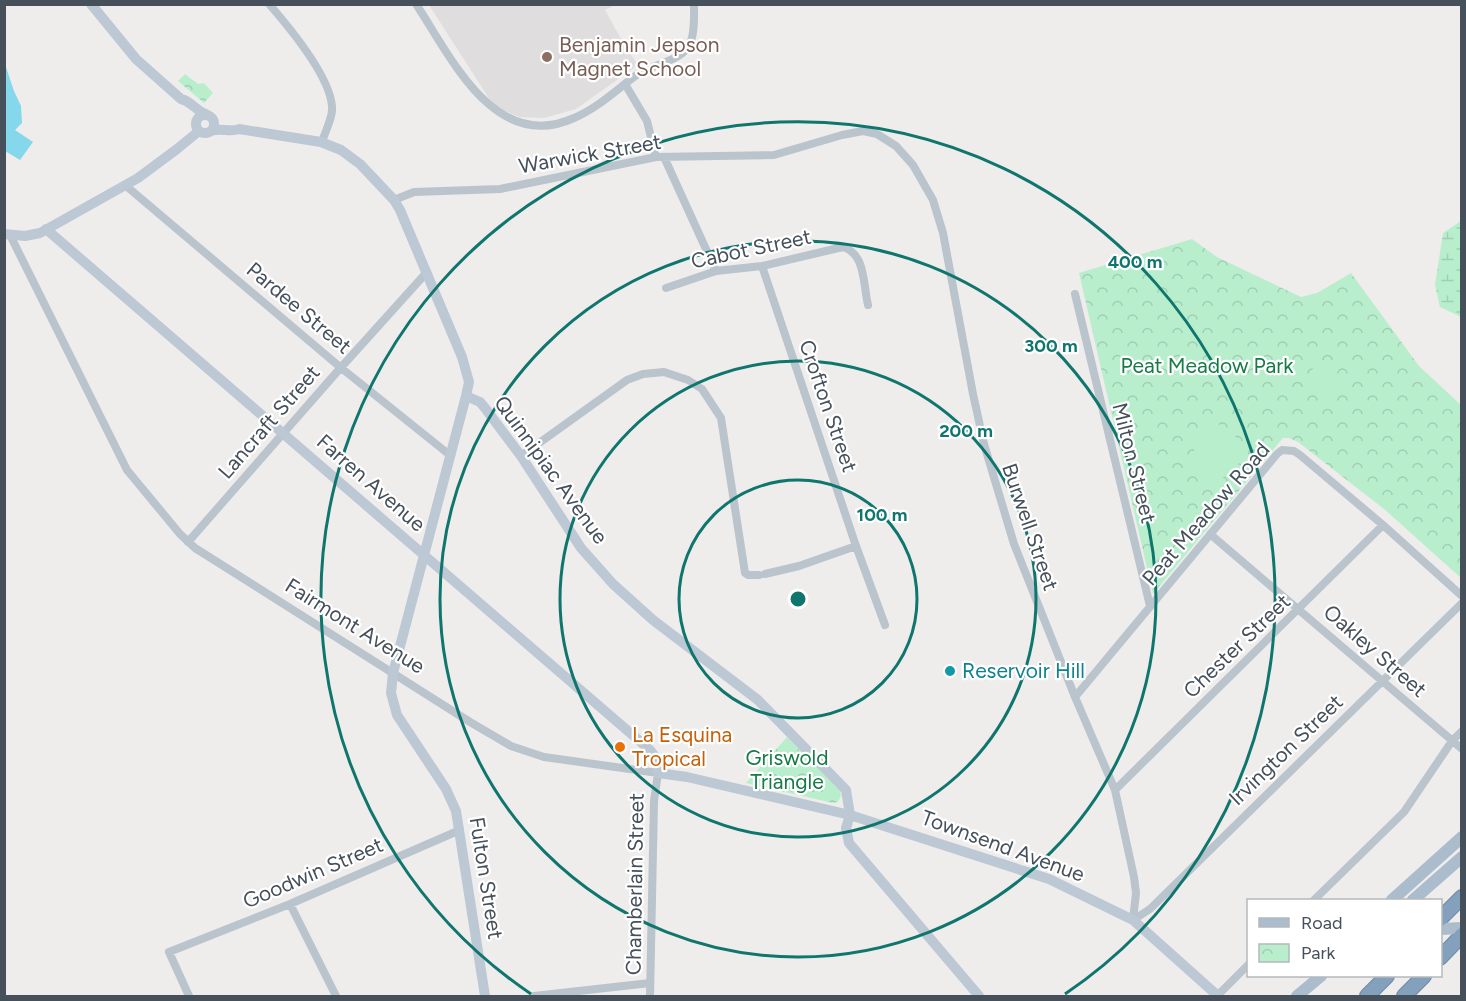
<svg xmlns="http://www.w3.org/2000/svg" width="1466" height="1001" font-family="Figtree,sans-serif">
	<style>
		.education { fill: #e0ddde }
		.wetland { fill: url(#wetland-marsh) }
		.park { fill: url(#park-crowns) }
		.garden { fill: #b9eecd }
		.water { fill: #85d8ec }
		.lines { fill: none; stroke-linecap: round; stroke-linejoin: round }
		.highway-casing { stroke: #6e8ba8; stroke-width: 16 }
		.street { stroke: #bac4cc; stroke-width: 8 }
		.secondary { stroke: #bcc8d4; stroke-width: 10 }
		.primary { stroke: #abbccc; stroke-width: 12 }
		.highway { stroke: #83a0bc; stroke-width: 14 }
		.ring { fill: none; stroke: #0f766e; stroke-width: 3 }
		.education-dot { fill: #8d6e63; stroke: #fff; stroke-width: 2 }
		.culture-dot { fill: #0f9aa8; stroke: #fff; stroke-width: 2 }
		.food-dot { fill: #e8710a; stroke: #fff; stroke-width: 2 }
		.labels { text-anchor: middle; stroke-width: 4.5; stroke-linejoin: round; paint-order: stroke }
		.education-label { font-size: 21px; fill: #785e54; stroke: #fff; text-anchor: start }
		.street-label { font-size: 21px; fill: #45505a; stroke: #fff }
		.park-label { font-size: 21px; fill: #167b46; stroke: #fff }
		.culture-label { font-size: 21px; fill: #0d838f; stroke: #fff; text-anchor: start }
		.food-label { font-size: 21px; fill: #c56008; stroke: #fff; text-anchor: start }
		.centre { fill: #0f766e; stroke: #fff; stroke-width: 3 }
		.ring-label { font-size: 18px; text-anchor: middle; font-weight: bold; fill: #0f766e; stroke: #fff; stroke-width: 4.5; stroke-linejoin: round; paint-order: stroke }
	</style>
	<defs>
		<pattern id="wetland-marsh" width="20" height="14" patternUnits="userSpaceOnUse" patternTransform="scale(1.5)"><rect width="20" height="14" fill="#b9eecd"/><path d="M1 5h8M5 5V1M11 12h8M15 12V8" fill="none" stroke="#a0ceb2"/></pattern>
		<pattern id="park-crowns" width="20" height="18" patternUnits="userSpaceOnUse" patternTransform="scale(1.5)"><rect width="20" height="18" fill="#b9eecd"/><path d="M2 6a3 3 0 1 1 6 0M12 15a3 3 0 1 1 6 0" fill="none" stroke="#a0ceb2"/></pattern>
	</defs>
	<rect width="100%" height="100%" fill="#efecec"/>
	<path class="education" d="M 429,5 L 615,5 L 605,10 L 626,48 L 638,65 L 576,109 L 544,118 L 519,117 L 501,109 L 490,100 Z"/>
	<path class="wetland" d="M 1461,221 L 1461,317 L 1440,307 L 1435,285 L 1443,233 Z"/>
	<path class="park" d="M 185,74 L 198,84 L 204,83 L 213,93 L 204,103 L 178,81 Z
		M 1192,239 L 1217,257 L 1301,297 L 1317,293 L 1351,273 L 1419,366 L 1461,405 L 1461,578 L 1384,509 L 1298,442 L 1289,438 L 1283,438 L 1153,594 L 1079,273 Z
		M 787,737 L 840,791 L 841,796 L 838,802 L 833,803 L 746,783 Z"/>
	<path class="garden" d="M 1316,365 L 1338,384 L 1327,398 L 1304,379 Z
		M 1210,422 L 1220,425 L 1247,446 L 1248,455 L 1218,482 L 1197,470 C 1190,446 1196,441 1210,422 Z"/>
	<path class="water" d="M 5,64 L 14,91 L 21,106 L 22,123 L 15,130 L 33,142 L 20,160 L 5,151 Z"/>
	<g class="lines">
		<g class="highway-casing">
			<path id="highway" d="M 1440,919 L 1462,897
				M 1440,958 L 1462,935
				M 1367,996 L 1387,976
				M 1404,996 L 1424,976"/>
		</g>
		<path class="street" d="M 269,4 C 289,27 334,80 332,111 C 331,121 325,132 322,142
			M 416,4 C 451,57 495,154 574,118 C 598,108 617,89 638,74 C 654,63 684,62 691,41 C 695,30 694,16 694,4
			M 625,84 L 647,121 L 656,157
			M 664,157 L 716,271
			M 125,185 L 340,367 L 451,456
			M 394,200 L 414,192 L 500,189 L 656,157 L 774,155 L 842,135 L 863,131 L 877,134 L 896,146 L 913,165 L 933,200 L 943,233 L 973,394 L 984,444 L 1014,544 L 1075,697 L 1115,790 L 1134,877 L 1136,893 L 1133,920
			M 10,235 L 127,470 L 180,534 L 195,548 L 470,722 L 511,746 L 544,757 L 658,773 L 654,801 L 650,996
			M 762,266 L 856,546 L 885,625
			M 666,288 L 716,271 L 762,266 L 843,247 C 866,254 863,285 868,305
			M 1075,294 L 1150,606
			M 521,456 L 627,380 L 643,374 L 664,372 L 688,380 L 702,389 L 721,418 L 745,573 L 748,575 L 759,575
			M 1210,534 L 1462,749
			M 188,542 L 336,373 L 427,272
			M 765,574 L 799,566 L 856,546
			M 1075,697 L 1277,454 L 1282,450 L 1294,451 L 1300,455 L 1383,525 L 1462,596
			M 1115,790 L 1383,525
			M 1314,900 L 1404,812 L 1452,741 L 1462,731
			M 290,904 L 336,996
			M 1133,920 L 1150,909 L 1462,603
			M 189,996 L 169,952 L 290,904 L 460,830
			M 534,996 L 650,983
			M 1217,996 L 1248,965"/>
		<path class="secondary" d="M 91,4 L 136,59 L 181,99 C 191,101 196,111 206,114
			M196 124a9 9 0 1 1 18 0a9 9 0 1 1-18 0Z
			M 211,131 C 220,127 230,133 239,129 L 321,142 L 341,150 L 360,164 L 394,200 L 400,210 L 462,357 L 469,382 L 466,396 L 393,673 L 391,693 L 397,715 L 446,789 L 456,811 L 485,996
			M 46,229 L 650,750 L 657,759 L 658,773 L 687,777 L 850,815 L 1049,879 L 1133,920 L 1218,996
			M 4,234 L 25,236 L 40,233 L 138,178 L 177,149 L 199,131
			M 466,396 L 480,402 L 485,408 L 521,456 L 581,548 L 613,584 L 653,620 L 758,700 L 846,790 L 850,815 L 846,828 L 849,843 L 979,996"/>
		<path class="primary" d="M 1392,900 L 1462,837
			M 1413,900 L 1462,857
			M 1440,929 L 1462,928
			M 1297,996 L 1321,976"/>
		<use href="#highway" class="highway"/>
	</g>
	<g class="ring">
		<circle cx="798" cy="599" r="119"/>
		<circle cx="798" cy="599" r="238"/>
		<circle cx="798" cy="599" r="358"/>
		<path d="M531 994A477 477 0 1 1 1065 994"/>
	</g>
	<circle class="education-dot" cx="547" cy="57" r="6"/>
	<circle class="culture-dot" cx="950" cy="671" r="6"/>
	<circle class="food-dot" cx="620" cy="747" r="6"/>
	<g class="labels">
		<g class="education-label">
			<text x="559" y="52">Benjamin Jepson<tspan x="559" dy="24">Magnet School</tspan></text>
		</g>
		<g class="street-label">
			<text transform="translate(590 154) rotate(-10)" y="7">Warwick Street</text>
			<text transform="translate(751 249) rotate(-12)" y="7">Cabot Street</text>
			<text transform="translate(299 308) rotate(40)" y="7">Pardee Street</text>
			<text transform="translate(828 406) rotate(71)" y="7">Crofton Street</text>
			<text transform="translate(269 422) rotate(-49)" y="7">Lancraft Street</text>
			<text transform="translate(1134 463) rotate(76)" y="7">Milton Street</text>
			<text transform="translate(551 470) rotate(54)" y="7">Quinnipiac Avenue</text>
			<text transform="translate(371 483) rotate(41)" y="7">Farren Avenue</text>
			<text transform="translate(1206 514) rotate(-49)" y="7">Peat Meadow Road</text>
			<text transform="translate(1030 527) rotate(71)" y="7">Burwell Street</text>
			<text transform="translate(355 626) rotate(32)" y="7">Fairmont Avenue</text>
			<text transform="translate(1237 646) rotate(-44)" y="7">Chester Street</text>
			<text transform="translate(1375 651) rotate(41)" y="7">Oakley Street</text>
			<text transform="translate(1286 750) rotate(-44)" y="7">Irvington Street</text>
			<text transform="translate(1003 846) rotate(20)" y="7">Townsend Avenue</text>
			<text transform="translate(313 873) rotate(-23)" y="7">Goodwin Street</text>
			<text transform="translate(486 878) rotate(81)" y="7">Fulton Street</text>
			<text transform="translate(635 884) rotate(-89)" y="7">Chamberlain Street</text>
		</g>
		<g class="park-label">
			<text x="1207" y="373">Peat Meadow Park</text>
			<text x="787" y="765">Griswold<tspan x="787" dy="24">Triangle</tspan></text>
		</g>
		<g class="culture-label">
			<text x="962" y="678">Reservoir Hill</text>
		</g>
		<g class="food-label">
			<text x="632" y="742">La Esquina<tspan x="632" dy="24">Tropical</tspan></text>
		</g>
	</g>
	<circle cx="798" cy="599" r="9" class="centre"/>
	<g class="ring-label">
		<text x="1135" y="268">400 m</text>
		<text x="1051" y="352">300 m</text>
		<text x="966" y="437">200 m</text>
		<text x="882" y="521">100 m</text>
	</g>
	<rect width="1466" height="1001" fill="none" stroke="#45505a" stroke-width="12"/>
	<rect x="1247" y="899" width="195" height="78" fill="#ffffff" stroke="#b5b9bd" stroke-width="1.5"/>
	<rect x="1259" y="918" width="30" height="9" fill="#abbccc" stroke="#b5b9bd" stroke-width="1.5"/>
	<text x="1301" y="929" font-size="18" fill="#45505a">Road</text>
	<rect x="1259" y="944" width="30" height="18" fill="url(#park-crowns)" stroke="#b5b9bd" stroke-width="1.5"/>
	<text x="1301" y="959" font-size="18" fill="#45505a">Park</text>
</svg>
